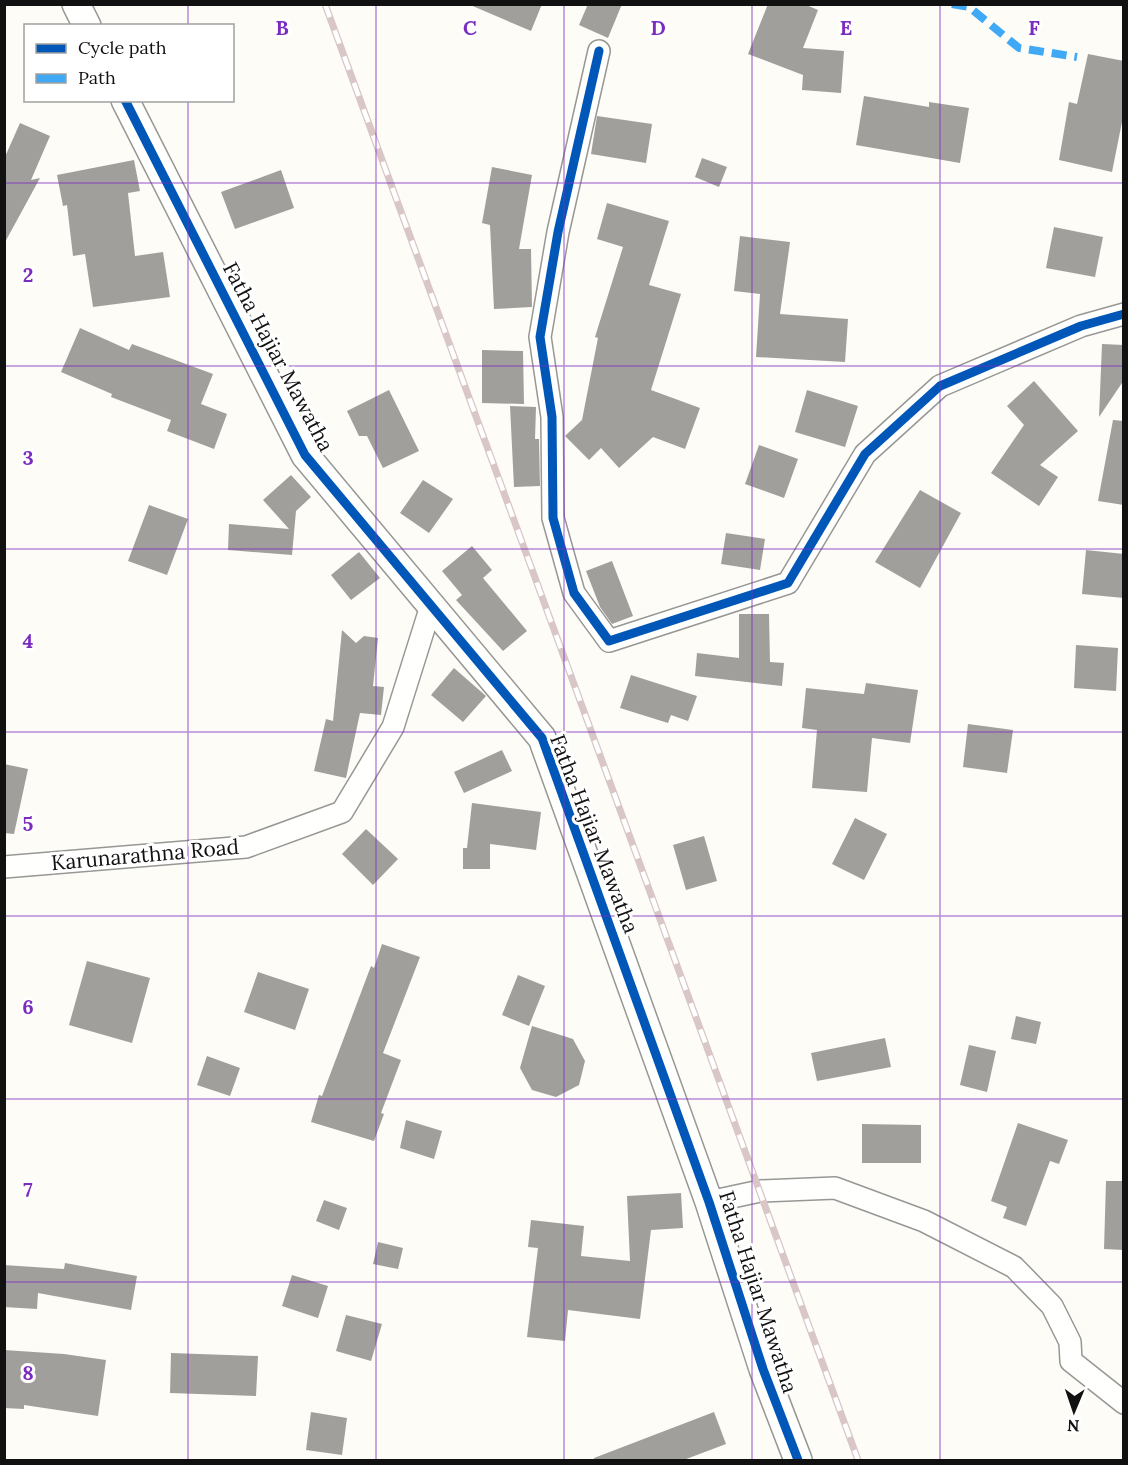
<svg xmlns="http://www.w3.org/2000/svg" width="1128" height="1465" font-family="Lora,serif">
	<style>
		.building { fill: #a19f9c }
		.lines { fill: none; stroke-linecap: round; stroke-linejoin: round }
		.minor-casing { stroke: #979795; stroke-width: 24 }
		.tertiary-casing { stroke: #979795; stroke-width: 30 }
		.minor { stroke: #fffffe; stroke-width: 21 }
		.tertiary { stroke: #fffffe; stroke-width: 27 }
		.rail-casing { stroke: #d9c6c7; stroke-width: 7 }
		.rail { stroke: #fff; stroke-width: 4.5; stroke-dasharray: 14; stroke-linecap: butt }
		.quiet { stroke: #3fa9f5; stroke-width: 8; stroke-dasharray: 15 8; stroke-linecap: butt }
		.cycleway-casing { stroke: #fff; stroke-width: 13 }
		.cycleway { stroke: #0057b8; stroke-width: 9 }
		.grid { fill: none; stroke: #7b2cbf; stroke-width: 1.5; stroke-opacity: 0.55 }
		.labels { text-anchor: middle; stroke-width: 6; stroke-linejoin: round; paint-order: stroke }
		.street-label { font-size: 21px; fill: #111; stroke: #fff }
		.grid-label { font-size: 20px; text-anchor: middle; font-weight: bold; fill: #7b2cbf; stroke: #fff; stroke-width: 6; stroke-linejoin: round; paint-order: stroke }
	</style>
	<rect width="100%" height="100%" fill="#fdfcf7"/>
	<path class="building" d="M 468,4 L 542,4 L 531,31 Z
		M 588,4 L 622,4 L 608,38 L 579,25 Z
		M 768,4 L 804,4 L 818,10 L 803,48 L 844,51 L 841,93 L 802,90 L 803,75 L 748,54 Z
		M 1088,54 L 1124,61 L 1124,112 L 1112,172 L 1059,160 L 1069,102 L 1077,104 Z
		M 864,96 L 929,107 L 929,102 L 969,108 L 960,163 L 856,145 Z
		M 597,116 L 652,124 L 646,163 L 591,154 Z
		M 20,123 L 50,136 L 31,180 L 40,178 L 4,244 L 4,159 Z
		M 702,158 L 727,167 L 719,187 L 695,177 Z
		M 134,160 L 140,191 L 128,193 L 135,256 L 163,252 L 170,297 L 93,307 L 85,254 L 73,256 L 67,205 L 63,206 L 57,175 Z
		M 492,167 L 532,175 L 519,249 L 531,249 L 532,307 L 494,309 L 490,225 L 482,223 Z
		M 281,170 L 294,208 L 235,229 L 221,192 Z
		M 607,203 L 669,221 L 649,285 L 681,294 L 651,390 L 700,408 L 685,449 L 653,437 L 619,468 L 601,448 L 589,460 L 565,436 L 582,420 L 598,338 L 595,337 L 623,247 L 597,239 Z
		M 1054,227 L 1103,237 L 1095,277 L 1046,268 Z
		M 740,236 L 790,242 L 780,314 L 848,319 L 845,362 L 756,357 L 760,294 L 734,291 Z
		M 80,328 L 129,350 L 132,344 L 213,374 L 201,404 L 227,414 L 214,449 L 167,431 L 171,420 L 111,397 L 112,394 L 61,372 Z
		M 1102,344 L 1124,345 L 1124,380 L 1099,417 Z
		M 482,350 L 523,351 L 524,404 L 482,403 Z
		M 1034,381 L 1078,431 L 1040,465 L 1058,477 L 1039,506 L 991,473 L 1024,425 L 1007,406 Z
		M 389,390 L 419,451 L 383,468 L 367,436 L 359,436 L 347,411 Z
		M 807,390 L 858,406 L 845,447 L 795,432 Z
		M 510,406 L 536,407 L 535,439 L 539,439 L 540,486 L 514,487 Z
		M 1113,420 L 1124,421 L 1124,505 L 1098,501 Z
		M 759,445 L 798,459 L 784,498 L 745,484 Z
		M 291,475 L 311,497 L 296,511 L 292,555 L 228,550 L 229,524 L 289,529 L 263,500 Z
		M 423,480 L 453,499 L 429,533 L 400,513 Z
		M 920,490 L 961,513 L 920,588 L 875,562 Z
		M 149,505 L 188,519 L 167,575 L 128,561 Z
		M 726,533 L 765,539 L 760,570 L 721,564 Z
		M 472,546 L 492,570 L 483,578 L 527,631 L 503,651 L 456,600 L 462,595 L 442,571 Z
		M 1086,550 L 1124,554 L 1124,598 L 1082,594 Z
		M 359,552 L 380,578 L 351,600 L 331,575 Z
		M 612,561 L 633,616 L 612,624 L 600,607 L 586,571 Z
		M 739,614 L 769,614 L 770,662 L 784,663 L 782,686 L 695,676 L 697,653 L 739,658 Z
		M 342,630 L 356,643 L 364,636 L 378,638 L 373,686 L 384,687 L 381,715 L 360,713 L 346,778 L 314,771 L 326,719 L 333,721 Z
		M 1076,645 L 1118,648 L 1116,691 L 1074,688 Z
		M 454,668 L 486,696 L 463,722 L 431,695 Z
		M 631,675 L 697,696 L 688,721 L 671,715 L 668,723 L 620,708 Z
		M 866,683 L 918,690 L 910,743 L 872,738 L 867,792 L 812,788 L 817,730 L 802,728 L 806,688 L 864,694 Z
		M 968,724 L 1013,730 L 1007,773 L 963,767 Z
		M 502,750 L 512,771 L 464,793 L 454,772 Z
		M 4,764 L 28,769 L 14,834 L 4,833 Z
		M 472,803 L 541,812 L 536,850 L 490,844 L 490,869 L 463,869 L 463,848 L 467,848 Z
		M 855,818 L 887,834 L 864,880 L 832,864 Z
		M 366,829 L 398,859 L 373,885 L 342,854 Z
		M 704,836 L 717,881 L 686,890 L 673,845 Z
		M 382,944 L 420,957 L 383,1053 L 401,1060 L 381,1113 L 384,1114 L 374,1141 L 311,1122 L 319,1095 L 322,1096 L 371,966 L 374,968 Z
		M 87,961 L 150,978 L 132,1043 L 69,1025 Z
		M 258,972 L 309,989 L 295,1030 L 244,1012 Z
		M 518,975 L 545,986 L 529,1026 L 502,1015 Z
		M 1016,1016 L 1041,1022 L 1036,1044 L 1011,1039 Z
		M 532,1026 L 573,1039 L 585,1061 L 579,1085 L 556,1097 L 532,1090 L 520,1068 Z
		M 885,1038 L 891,1067 L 817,1081 L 811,1053 Z
		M 969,1045 L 996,1051 L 987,1092 L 960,1085 Z
		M 207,1056 L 240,1068 L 230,1096 L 197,1085 Z
		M 406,1120 L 442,1131 L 434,1159 L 400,1148 Z
		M 1018,1123 L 1068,1140 L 1059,1164 L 1050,1161 L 1026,1226 L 1003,1218 L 1007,1207 L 991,1201 Z
		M 862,1124 L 921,1125 L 921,1163 L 862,1163 Z
		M 1106,1181 L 1124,1181 L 1124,1250 L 1104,1249 Z
		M 681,1193 L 683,1228 L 651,1230 L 640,1319 L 568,1310 L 565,1341 L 527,1337 L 538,1248 L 528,1247 L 531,1220 L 584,1226 L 581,1256 L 630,1261 L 627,1196 Z
		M 324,1200 L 347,1208 L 339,1230 L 316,1221 Z
		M 378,1242 L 403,1248 L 398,1269 L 373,1264 Z
		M 65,1263 L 137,1276 L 131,1310 L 38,1293 L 37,1309 L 4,1307 L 4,1265 L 64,1269 Z
		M 292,1275 L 328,1286 L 318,1318 L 282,1306 Z
		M 346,1315 L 382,1324 L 371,1361 L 336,1351 Z
		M 4,1350 L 64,1354 L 106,1360 L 98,1416 L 24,1405 L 24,1409 L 4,1408 Z
		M 171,1353 L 258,1356 L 256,1396 L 170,1393 Z
		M 311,1412 L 347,1418 L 342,1455 L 306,1450 Z
		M 714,1412 L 726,1444 L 681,1461 L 594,1461 L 594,1458 Z"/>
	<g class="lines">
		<g class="minor-casing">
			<path id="minor" d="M 599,51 L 558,232 L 540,337 L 552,417 L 553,518 L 574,593 L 609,641 L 788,583 L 865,454 L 940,386 L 1081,326 L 1124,314
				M 4,867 L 246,847 L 342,812 L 393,727 L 431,606
				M 709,1202 L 760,1191 L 835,1188 L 924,1221 L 1014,1267 L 1052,1306 L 1070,1342 L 1071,1361 L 1124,1403"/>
		</g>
		<g class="tertiary-casing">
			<path id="tertiary" d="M 76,4 L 87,26
				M 125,100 L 305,455 L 542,738 L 709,1202 L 763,1369 L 798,1460"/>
		</g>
		<use href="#minor" class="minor"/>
		<use href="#tertiary" class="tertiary"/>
		<g class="rail-casing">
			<path id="rail" d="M 325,4 L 858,1460"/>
		</g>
		<use href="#rail" class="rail"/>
		<path class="quiet" d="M 952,4 L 969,7 L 1019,48 L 1077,57"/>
		<g class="cycleway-casing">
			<path id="cycleway" d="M 599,51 L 558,232 L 540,337 L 552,417 L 553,518 L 574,593 L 609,641 L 788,583 L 865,454 L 940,386 L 1081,326 L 1124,314
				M 125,100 L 305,455 L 542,738 L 709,1202 L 763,1369 L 798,1460"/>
		</g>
		<use href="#cycleway" class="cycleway"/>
	</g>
	<path class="grid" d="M 188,4 L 188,26M 376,4 L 376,1460M 564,4 L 564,1460M 752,4 L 752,1460M 940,4 L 940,1460M 188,100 L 188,1460M 4,183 L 1124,183M 4,366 L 1124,366M 4,549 L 1124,549M 4,732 L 1124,732M 4,916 L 1124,916M 4,1099 L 1124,1099M 4,1282 L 1124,1282"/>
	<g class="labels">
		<g class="street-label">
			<text transform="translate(278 357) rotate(62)" y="7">Fatha Hajiar Mawatha</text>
			<text transform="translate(594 834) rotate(69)" y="7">Fatha Hajiar Mawatha</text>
			<text transform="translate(145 855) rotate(-5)" y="7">Karunarathna Road</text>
			<text transform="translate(758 1292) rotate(72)" y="7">Fatha Hajiar Mawatha</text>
		</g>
	</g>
	<g class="grid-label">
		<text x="282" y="35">B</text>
		<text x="470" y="35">C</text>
		<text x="658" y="35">D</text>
		<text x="846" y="35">E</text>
		<text x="1034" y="35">F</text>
		<text x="28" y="282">2</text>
		<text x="28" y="465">3</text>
		<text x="28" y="648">4</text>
		<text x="28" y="831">5</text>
		<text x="28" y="1014">6</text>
		<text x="28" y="1197">7</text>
		<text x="28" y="1380">8</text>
	</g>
	<rect width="1128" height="1465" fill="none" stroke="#111111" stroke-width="12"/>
	<rect x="24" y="24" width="210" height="78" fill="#ffffff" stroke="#a0a0a0" stroke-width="1.5"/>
	<rect x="36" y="44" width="30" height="9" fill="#0057b8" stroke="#a0a0a0" stroke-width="1.5"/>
	<text x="78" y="54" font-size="18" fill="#111111">Cycle path</text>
	<rect x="36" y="74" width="30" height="9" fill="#3fa9f5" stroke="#a0a0a0" stroke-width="1.5"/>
	<text x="78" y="84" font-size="18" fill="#111111">Path</text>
	<g transform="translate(1074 1411) rotate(182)" stroke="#ffffff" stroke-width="4.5" paint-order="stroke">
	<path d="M0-4.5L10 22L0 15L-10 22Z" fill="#111111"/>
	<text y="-9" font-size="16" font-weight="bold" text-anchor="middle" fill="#111111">N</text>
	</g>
</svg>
